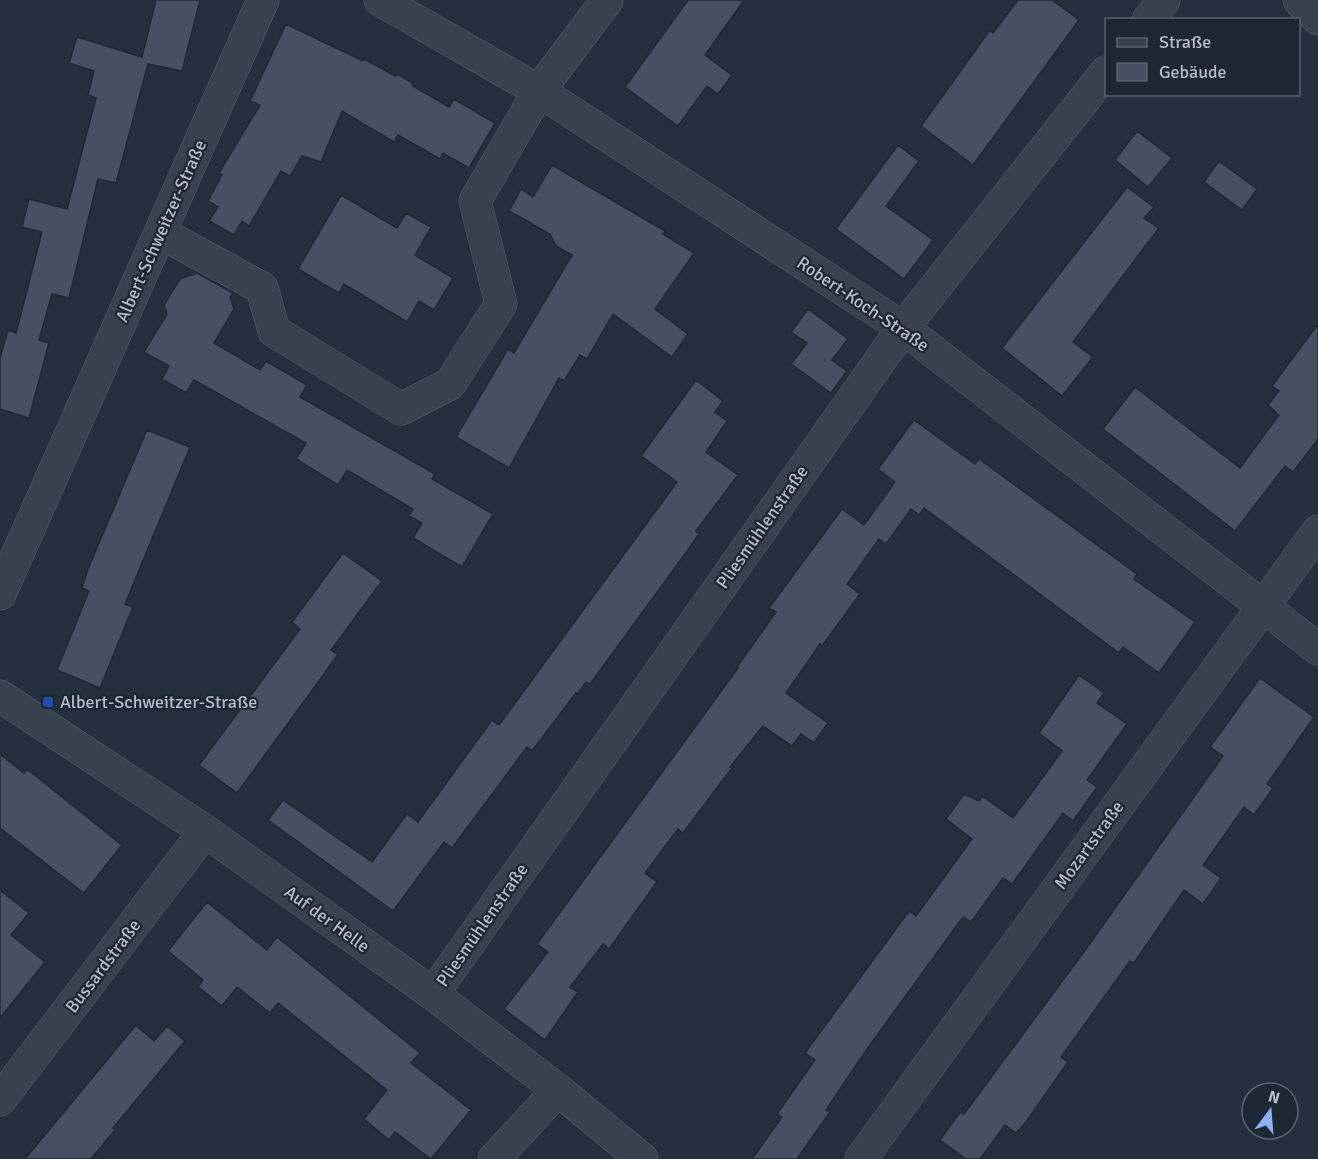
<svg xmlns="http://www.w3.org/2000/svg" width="1318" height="1159" font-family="Signika,sans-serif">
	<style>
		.building { fill: #455162; stroke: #1f2835; stroke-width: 1.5 }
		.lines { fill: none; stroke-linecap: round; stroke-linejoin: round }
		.street-casing { stroke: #565f6c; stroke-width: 33 }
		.street { stroke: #38414e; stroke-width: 32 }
		.transit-dot { fill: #1a4fb4; stroke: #1d2633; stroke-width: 2 }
		.labels { text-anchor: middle; stroke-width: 4.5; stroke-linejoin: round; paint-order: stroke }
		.street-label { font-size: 18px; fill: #b4bcc9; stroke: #1d2633 }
		.poi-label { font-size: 18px; fill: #b4bcc9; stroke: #1d2633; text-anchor: start }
	</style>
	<rect width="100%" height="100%" fill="#242f3e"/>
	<path class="building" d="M 156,0 L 200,0 L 182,71 L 148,64 L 116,183 L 98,179 L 69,298 L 52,294 L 39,340 L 49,343 L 29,418 L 0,409 L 0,358 L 8,330 L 16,333 L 42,232 L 22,227 L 29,199 L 67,209 L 96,98 L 88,95 L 94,71 L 69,63 L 77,37 L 142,57 Z
		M 688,0 L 744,0 L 705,55 L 732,75 L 718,94 L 707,86 L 678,126 L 625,87 Z
		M 1018,0 L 1052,0 L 1079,20 L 973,165 L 921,126 L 990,30 L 993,33 Z
		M 286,24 L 363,61 L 364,59 L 395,76 L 399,75 L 411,82 L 413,86 L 449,107 L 454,99 L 495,123 L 469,168 L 443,153 L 440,159 L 398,135 L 394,142 L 342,111 L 321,162 L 302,156 L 290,176 L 281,171 L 249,226 L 242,221 L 234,235 L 209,221 L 218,207 L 208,201 L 222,175 L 219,173 L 260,105 L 250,101 Z
		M 1137,131 L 1172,158 L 1148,187 L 1115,160 Z
		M 898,145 L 919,161 L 886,206 L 933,240 L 904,279 L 836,229 Z
		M 1219,161 L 1257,189 L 1242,210 L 1204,182 Z
		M 552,165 L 665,231 L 663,234 L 694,253 L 655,309 L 688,334 L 672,357 L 613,314 L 587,359 L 580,355 L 564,381 L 559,378 L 509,468 L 456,437 L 508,349 L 514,353 L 572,255 L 556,246 L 550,234 L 509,211 L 521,189 L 533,197 Z
		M 1127,187 L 1154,207 L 1144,218 L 1159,228 L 1073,342 L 1093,357 L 1062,396 L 1002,348 Z
		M 341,195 L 397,228 L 406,213 L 431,227 L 415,255 L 453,278 L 434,310 L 419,301 L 407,322 L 344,284 L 339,293 L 298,269 Z
		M 197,273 L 233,293 L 230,297 L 234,309 L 214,343 L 260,370 L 266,361 L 307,385 L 300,397 L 435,474 L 432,479 L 493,514 L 462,567 L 413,538 L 422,523 L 409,516 L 413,509 L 347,470 L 338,485 L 296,459 L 306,443 L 194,380 L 186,393 L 162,379 L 169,366 L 144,352 L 167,314 L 164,305 L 180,279 Z
		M 808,309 L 848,339 L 832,360 L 847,371 L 831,393 L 791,364 L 807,343 L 791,332 Z
		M 1318,324 L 1318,439 L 1293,472 L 1285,466 L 1235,531 L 1103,429 L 1135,387 L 1240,468 L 1279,415 L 1268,405 L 1279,391 L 1272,386 Z
		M 696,380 L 723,401 L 715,412 L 727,421 L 706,452 L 738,475 L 696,531 L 699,534 L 685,554 L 590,684 L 586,682 L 578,694 L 576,693 L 532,751 L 527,747 L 452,848 L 444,842 L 393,911 L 268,820 L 283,800 L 372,862 L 407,814 L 418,822 L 492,720 L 499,725 L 677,482 L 641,456 Z
		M 914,420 L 975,464 L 979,459 L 1137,574 L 1134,579 L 1195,622 L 1159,673 L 1123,647 L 1119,653 L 924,508 L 919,515 L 911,509 L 886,544 L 879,539 L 847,584 L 860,594 L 822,646 L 820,644 L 786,693 L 828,723 L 814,743 L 801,734 L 792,746 L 763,726 L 730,767 L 732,768 L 683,833 L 678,829 L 645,873 L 657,882 L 609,949 L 603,944 L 570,987 L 578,992 L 545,1040 L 504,1009 L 548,952 L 537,944 L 738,668 L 737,667 L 776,612 L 769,608 L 842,509 L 864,525 L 895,482 L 878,469 Z
		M 147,430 L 190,447 L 125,604 L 133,607 L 100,688 L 57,670 L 89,591 L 82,588 L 88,569 Z
		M 343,553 L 382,581 L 331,650 L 338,654 L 324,674 L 237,793 L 199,765 L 300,629 L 292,622 Z
		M 1079,675 L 1104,693 L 1097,703 L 1127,724 L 1087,780 L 1097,787 L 1073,821 L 1063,813 L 1012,884 L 1003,878 L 971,922 L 963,917 L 867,1049 L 826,1110 L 830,1112 L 797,1159 L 752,1159 L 782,1117 L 777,1114 L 815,1060 L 805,1053 L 909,911 L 916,916 L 972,839 L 946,819 L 964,794 L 979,801 L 982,796 L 1013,818 L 1062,751 L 1039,733 Z
		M 1260,678 L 1314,717 L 1267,784 L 1273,788 L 1254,815 L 1244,807 L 1203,865 L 1221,878 L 1203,904 L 1184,890 L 1134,963 L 1130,961 L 1061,1057 L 1068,1062 L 1026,1122 L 1016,1133 L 1005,1125 L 980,1159 L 966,1159 L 940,1140 L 960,1112 L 964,1114 L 1086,949 L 1223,756 L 1210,747 Z
		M 0,754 L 24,773 L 27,769 L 122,845 L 84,893 L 0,828 Z
		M 0,890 L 29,913 L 11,935 L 45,962 L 0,1018 Z
		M 207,902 L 267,950 L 277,937 L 420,1053 L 411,1063 L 471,1110 L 431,1159 L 395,1132 L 389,1140 L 364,1119 L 387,1090 L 278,1003 L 270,1013 L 237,987 L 222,1006 L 198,987 L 203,980 L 168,951 Z
		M 136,1025 L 154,1041 L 167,1026 L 185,1041 L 113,1128 L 115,1130 L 91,1159 L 25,1159 Z"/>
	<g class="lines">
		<g class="street-casing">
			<path id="street" d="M 380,0 L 539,91 L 903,328 L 1318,649
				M 1299,0 L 1318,19
				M 1148,20 L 1164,0
				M 161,233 L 262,288 L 274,331 L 401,409 L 450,384 L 501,304 L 475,201 L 539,91 L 607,0
				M 0,594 L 263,0
				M 0,696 L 205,831 L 433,994 L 558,1090 L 642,1159
				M 433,994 L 903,328 L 1106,72
				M 0,1100 L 205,831
				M 494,1159 L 558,1090
				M 861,1159 L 1318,531"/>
		</g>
		<use href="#street" class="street"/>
	</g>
	<rect class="transit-dot" x="42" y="696" width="12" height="12" rx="3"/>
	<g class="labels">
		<g class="street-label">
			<text transform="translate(161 231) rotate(-66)" y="6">Albert-Schweitzer-Straße</text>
			<text transform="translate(863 304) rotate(34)" y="6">Robert-Koch-Straße</text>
			<text transform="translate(762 527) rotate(-55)" y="6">Pliesmühlenstraße</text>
			<text transform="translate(1089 845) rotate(-54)" y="6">Mozartstraße</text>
			<text transform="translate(327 919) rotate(36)" y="6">Auf der Helle</text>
			<text transform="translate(482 925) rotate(-55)" y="6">Pliesmühlenstraße</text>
			<text transform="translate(103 966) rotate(-53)" y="6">Bussardstraße</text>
		</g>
		<g class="poi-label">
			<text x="60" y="708">Albert-Schweitzer-Straße</text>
		</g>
	</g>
	<rect x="1105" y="18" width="195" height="78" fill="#1d2633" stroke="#59626f" stroke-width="1.5"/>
	<rect x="1117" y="38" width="30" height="9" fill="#38414e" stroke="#59626f" stroke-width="1.5"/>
	<text x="1159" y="48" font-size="18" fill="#b4bcc9">Straße</text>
	<rect x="1117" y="63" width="30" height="18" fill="#455162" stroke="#59626f" stroke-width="1.5"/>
	<text x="1159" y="78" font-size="18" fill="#b4bcc9">Gebäude</text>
	<g transform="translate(1270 1111) rotate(16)"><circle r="28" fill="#1d2633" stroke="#59626f" stroke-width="1.5"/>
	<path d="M0-4.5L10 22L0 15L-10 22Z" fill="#8ab4f8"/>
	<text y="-9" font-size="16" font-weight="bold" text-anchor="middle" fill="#b4bcc9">N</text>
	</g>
</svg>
